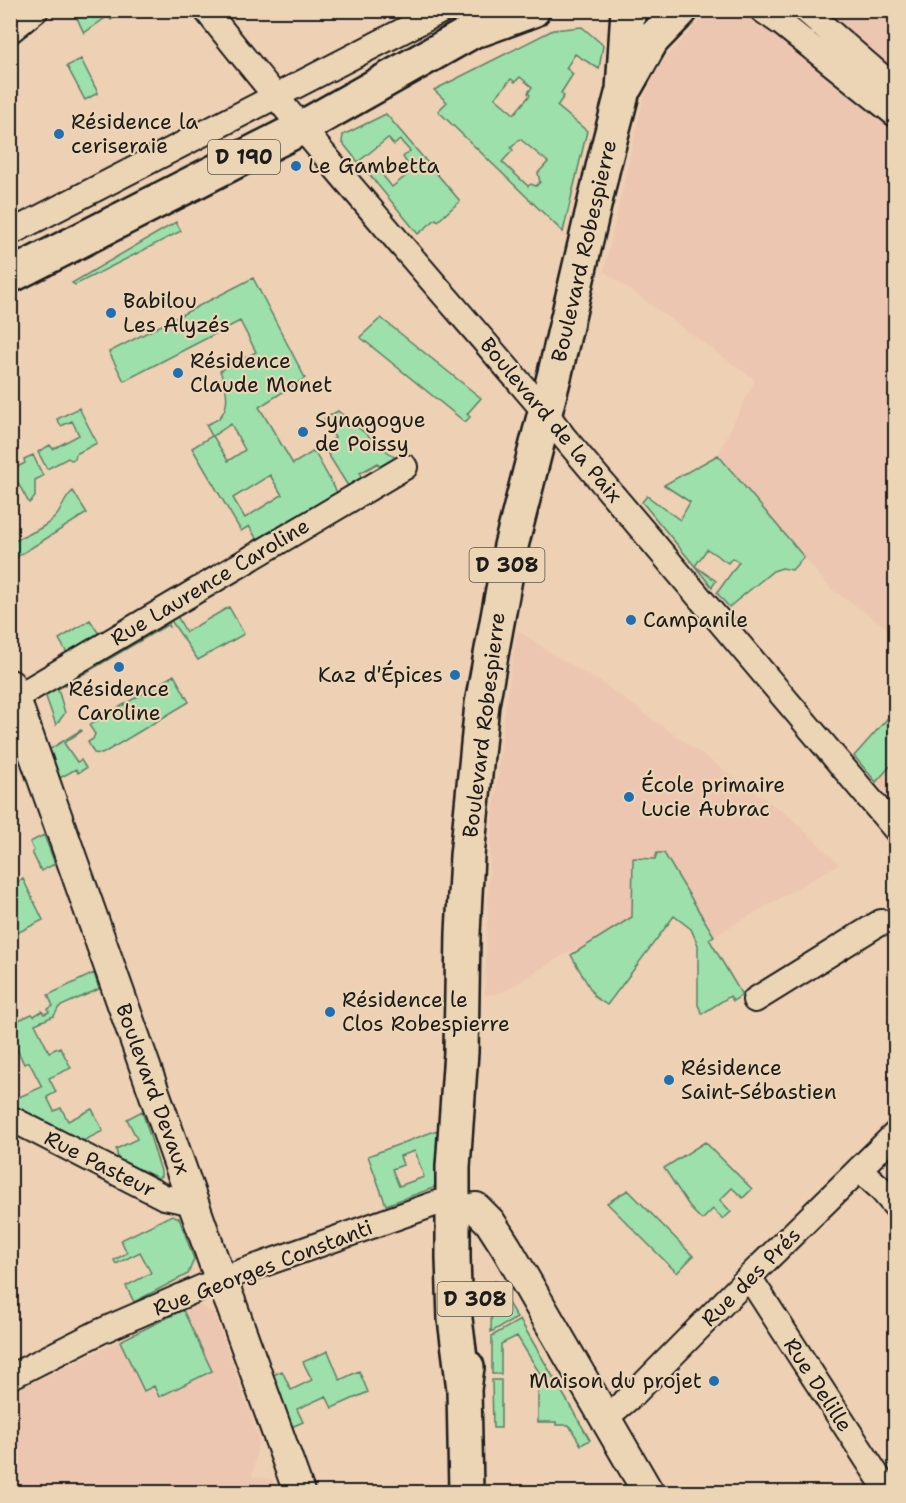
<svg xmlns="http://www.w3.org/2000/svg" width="906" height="1503" font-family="'Shantell Sans',sans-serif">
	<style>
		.built { fill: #ecc6b0 }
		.green { fill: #9de0ab; stroke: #5c7e64; stroke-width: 1.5; fill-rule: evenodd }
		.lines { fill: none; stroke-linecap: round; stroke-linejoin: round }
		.minor-casing { stroke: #1c1c1c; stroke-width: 28 }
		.tertiary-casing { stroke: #1c1c1c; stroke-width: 34 }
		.primary-casing { stroke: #1c1c1c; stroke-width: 38 }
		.minor { stroke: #ecd5b5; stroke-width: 24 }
		.tertiary { stroke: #ecd5b5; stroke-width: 30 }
		.primary { stroke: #ecd5b5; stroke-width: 33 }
		.poi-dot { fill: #1f6fb2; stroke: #ecd5b5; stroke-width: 2 }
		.labels { text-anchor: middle; stroke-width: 4.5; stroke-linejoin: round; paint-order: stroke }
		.shield { fill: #ecd5b5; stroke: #5a544a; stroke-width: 1.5 }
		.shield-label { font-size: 20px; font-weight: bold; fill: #1c1c1c }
		.poi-label { font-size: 21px; fill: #1c1c1c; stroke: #ecd5b5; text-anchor: start }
		.street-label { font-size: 21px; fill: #1c1c1c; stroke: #ecd5b5 }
	</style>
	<rect width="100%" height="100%" fill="#eed0b4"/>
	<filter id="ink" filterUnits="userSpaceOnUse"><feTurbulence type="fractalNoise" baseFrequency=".0167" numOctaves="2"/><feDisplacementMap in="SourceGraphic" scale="12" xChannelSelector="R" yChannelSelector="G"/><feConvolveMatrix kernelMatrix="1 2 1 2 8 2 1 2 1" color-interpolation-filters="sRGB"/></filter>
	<g filter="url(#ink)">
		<path class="built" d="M 709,11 L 895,11 L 895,633 L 831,589 L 718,455 L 755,380 L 604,271 L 643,100 L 659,65 Z
			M 517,630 L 555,656 L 599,681 L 790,817 L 839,864 L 714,936 L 664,853 L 655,859 L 632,917 L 588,943 L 563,955 L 501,993 L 485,995 L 489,869 L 492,826 L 506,704 Z
			M 895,761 L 895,805 L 876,782 Z
			M 196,1304 L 214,1313 L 259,1438 L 252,1476 L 273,1480 L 277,1492 L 11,1492 L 11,1393 Z"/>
		<path class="green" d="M 83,11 L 83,10 L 122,11 L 111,20 L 108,16 L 84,33 L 76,16 Z
			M 582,27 L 603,45 L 599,69 L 575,54 L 566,68 L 573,74 L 561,93 L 564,96 L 557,106 L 587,131 L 563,232 L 438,111 L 447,102 L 434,90 L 553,30 ZM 520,77 L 532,87 L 528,93 L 530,95 L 514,114 L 495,98 L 511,79 L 515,82 ZM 520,139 L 548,162 L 538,173 L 540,182 L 536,186 L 531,184 L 528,186 L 502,162 L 513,150 L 511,148 Z
			M 81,59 L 98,93 L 85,100 L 67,66 Z
			M 386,114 L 460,201 L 438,221 L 436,219 L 418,234 L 368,173 L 376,167 L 392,187 L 412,171 L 403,157 L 410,151 L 400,140 L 394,145 L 388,138 L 358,162 L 342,142 L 343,135 Z
			M 176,222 L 181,231 L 75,285 L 72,283 Z
			M 253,278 L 305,378 L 259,407 L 293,464 L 314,451 L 339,496 L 259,543 L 249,526 L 241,531 L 192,448 L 212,436 L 206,425 C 209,423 216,421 219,418 C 232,405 226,385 220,371 L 256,352 L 240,321 L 124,381 L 109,352 ZM 231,424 L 245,450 L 228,461 L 213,436 ZM 270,475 L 282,495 L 245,518 L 233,498 Z
			M 381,318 L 481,398 L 467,414 L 470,417 L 465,422 L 360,337 Z
			M 79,408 L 97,443 L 76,454 L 75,459 L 71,460 L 68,458 L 47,469 L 38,452 L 50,445 L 53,449 L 79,435 L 72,421 L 61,426 L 57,419 Z
			M 338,411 L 399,461 L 382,470 L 378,463 L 360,473 L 362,483 L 354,488 L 352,484 L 348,486 L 323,446 L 335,438 L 324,419 Z
			M 33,455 L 43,476 L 35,480 L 35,497 L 29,503 L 11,470 L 25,463 L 24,459 Z
			M 718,455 L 804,557 L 792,570 L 782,568 L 773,571 L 729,607 L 717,593 L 739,562 L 732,558 L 728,563 L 707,549 L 695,566 L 716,581 L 712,587 L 642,502 L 647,496 L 680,520 L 690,502 L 664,485 Z
			M 73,491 L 87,513 L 12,560 L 11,543 C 26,535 46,528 57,515 C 63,507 65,497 73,491 Z
			M 229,607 L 244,634 L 198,660 L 170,619 L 169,627 L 167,625 L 58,689 L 65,713 L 56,725 L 45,694 L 50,680 L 177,616 L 186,632 Z
			M 90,620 L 99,634 L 68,655 L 59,639 Z
			M 174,675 L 189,702 L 102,754 L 94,753 L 88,742 L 93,739 L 95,734 L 89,725 Z
			M 895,710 L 895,761 L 876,782 L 854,756 Z
			M 81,730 L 82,731 L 64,743 L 77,762 L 81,760 L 86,768 L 78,773 L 76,769 L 60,778 L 50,749 Z
			M 44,835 L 55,864 L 41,871 L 32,852 L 34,851 L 30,842 Z
			M 657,853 L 664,853 L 714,936 L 709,939 L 742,995 L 733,1001 L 730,996 L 702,1014 L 698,1005 L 698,945 L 691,929 L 674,916 L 607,1005 L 595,997 L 571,955 L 632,917 L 633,858 L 655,859 Z
			M 23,879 L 43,920 L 11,936 L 11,885 Z
			M 94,973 L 99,989 L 59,1007 L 54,1016 L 35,1024 L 49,1052 L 60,1047 L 71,1068 L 49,1078 L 56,1092 L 47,1097 L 54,1111 L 61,1108 L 68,1121 L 92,1109 L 103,1131 L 83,1141 L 11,1104 L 11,1084 L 17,1098 L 42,1087 L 29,1062 L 24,1064 L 11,1036 L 11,1021 L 12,1023 L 32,1014 L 34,1016 L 42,1011 L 44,1014 L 49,1012 L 48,1009 L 53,1006 L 48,995 Z
			M 142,1111 L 161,1171 L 161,1176 L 158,1178 L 118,1159 L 116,1149 L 137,1139 L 127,1119 Z
			M 440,1129 L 440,1177 L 433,1188 L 386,1205 L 368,1156 ZM 415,1151 L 424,1177 L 399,1186 L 392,1169 L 403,1165 L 400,1156 Z
			M 705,1142 L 752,1189 L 743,1198 L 732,1188 L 720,1200 L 731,1212 L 723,1219 L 713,1209 L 702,1220 L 692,1210 L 664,1168 Z
			M 628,1190 L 693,1256 L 677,1273 L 607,1203 Z
			M 172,1215 L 179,1218 L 194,1259 L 188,1274 L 134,1302 L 126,1286 L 151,1273 L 140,1252 L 116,1264 L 114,1260 L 127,1253 L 121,1240 Z
			M 495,1281 L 517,1318 L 491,1332 L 492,1285 Z
			M 183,1310 L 212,1371 L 159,1397 L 154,1386 L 144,1391 L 120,1341 Z
			M 520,1320 L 590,1440 L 581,1445 L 569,1425 L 556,1425 L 556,1422 L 538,1422 L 538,1380 L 542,1377 L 517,1336 L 501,1344 L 501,1374 L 492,1374 L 492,1336 Z
			M 328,1351 L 340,1380 L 359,1371 L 368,1392 L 332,1408 L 326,1396 L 297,1409 L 303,1422 L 289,1428 L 271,1376 L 282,1371 L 291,1390 L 312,1380 L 303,1362 Z
			M 492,1380 L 501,1380 L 501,1428 L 493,1428 Z"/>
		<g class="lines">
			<g class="minor-casing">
				<path id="minor" d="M 206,10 C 315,148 431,279 545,412 L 563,436 L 896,830
					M 762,10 L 781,23 L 896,115
					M 805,10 L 896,89
					M 10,31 L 36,10
					M 10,233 L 443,10
					M 15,698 L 405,467
					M 755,1000 L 881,922 L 896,923
					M 10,1118 L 164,1197 L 184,1201 L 192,1200
					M 859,1169 L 879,1187 L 896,1207
					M 749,1277 L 888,1492
					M 10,1377 L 99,1332 L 221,1279 L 440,1202 L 468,1207
					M 604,1419 L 634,1394 L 749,1277 L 896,1133"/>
			</g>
			<g class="tertiary-casing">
				<path id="tertiary" d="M 10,685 L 214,1262 L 231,1304 L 299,1492
					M 476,1208 L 490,1222 L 506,1247 L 648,1492"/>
			</g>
			<g class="primary-casing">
				<path id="primary" d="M 481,29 L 533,10
					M 626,86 L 652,40 L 681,10
					M 10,276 L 303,127 L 473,31 L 501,10
					M 464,1389 L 455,1319 L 453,1258 L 453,1167 L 461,1052 L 463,933 L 467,856 L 482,704 L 511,546 L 555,373 L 604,163 L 623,90 L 628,10
					M 466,1492 L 464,1389 L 467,1367"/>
			</g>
			<use href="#minor" class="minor"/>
			<use href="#tertiary" class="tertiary"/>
			<use href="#primary" class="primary"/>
		</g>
	</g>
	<g class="poi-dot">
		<circle cx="59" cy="134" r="6"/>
		<circle cx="296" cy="166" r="6"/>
		<circle cx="111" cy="313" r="6"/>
		<circle cx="178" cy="373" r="6"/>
		<circle cx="303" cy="432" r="6"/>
		<circle cx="631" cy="620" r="6"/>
		<circle cx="119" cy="667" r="6"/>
		<circle cx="455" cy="675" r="6"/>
		<circle cx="629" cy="797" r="6"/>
		<circle cx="330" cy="1012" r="6"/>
		<circle cx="669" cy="1080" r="6"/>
		<circle cx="714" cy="1381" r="6"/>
	</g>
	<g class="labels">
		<g class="shield">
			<rect x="208" y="140" width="72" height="34" rx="4.5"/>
			<rect x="469.5" y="548" width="75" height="34" rx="4.5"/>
			<rect x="437.5" y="1282" width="75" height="34" rx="4.5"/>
		</g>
		<g class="shield-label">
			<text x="244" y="164">D 190</text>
			<text x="507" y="572">D 308</text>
			<text x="475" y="1306">D 308</text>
		</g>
		<g class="poi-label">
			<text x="71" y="129">Résidence la<tspan x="71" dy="24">ceriseraie</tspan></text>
			<text x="308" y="173">Le Gambetta</text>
			<text x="123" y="308">Babilou<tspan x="123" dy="24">Les Alyzés</tspan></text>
			<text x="190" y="368">Résidence<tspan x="190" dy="24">Claude Monet</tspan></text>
			<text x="315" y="427">Synagogue<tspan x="315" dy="24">de Poissy</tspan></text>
			<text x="643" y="627">Campanile</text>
			<text x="443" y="682" text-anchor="end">Kaz d'Épices</text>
			<text x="119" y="696" text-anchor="middle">Résidence<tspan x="119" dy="24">Caroline</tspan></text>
			<text x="641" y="792">École primaire<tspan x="641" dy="24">Lucie Aubrac</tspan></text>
			<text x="342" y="1007">Résidence le<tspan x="342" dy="24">Clos Robespierre</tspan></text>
			<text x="681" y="1075">Résidence<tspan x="681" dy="24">Saint-Sébastien</tspan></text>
			<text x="702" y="1388" text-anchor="end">Maison du projet</text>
		</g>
		<g class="street-label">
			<text transform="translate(584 251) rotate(-77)" y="7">Boulevard Robespierre</text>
			<text transform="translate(551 420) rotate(50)" y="7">Boulevard de la Paix</text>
			<text transform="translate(210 582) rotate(-31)" y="7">Rue Laurence Caroline</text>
			<text transform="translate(484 725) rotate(-83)" y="7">Boulevard Robespierre</text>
			<text transform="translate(153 1089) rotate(70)" y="7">Boulevard Devaux</text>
			<text transform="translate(100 1164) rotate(27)" y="7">Rue Pasteur</text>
			<text transform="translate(263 1268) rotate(-21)" y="7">Rue Georges Constanti</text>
			<text transform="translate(751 1277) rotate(-45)" y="7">Rue des Prés</text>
			<text transform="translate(818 1385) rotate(57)" y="7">Rue Delille</text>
		</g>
	</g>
	<rect width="906" height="1503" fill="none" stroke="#ecd5b5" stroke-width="36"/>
	<rect x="18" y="18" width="870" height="1467" fill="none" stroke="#1c1c1c" stroke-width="2" filter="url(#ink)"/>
</svg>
